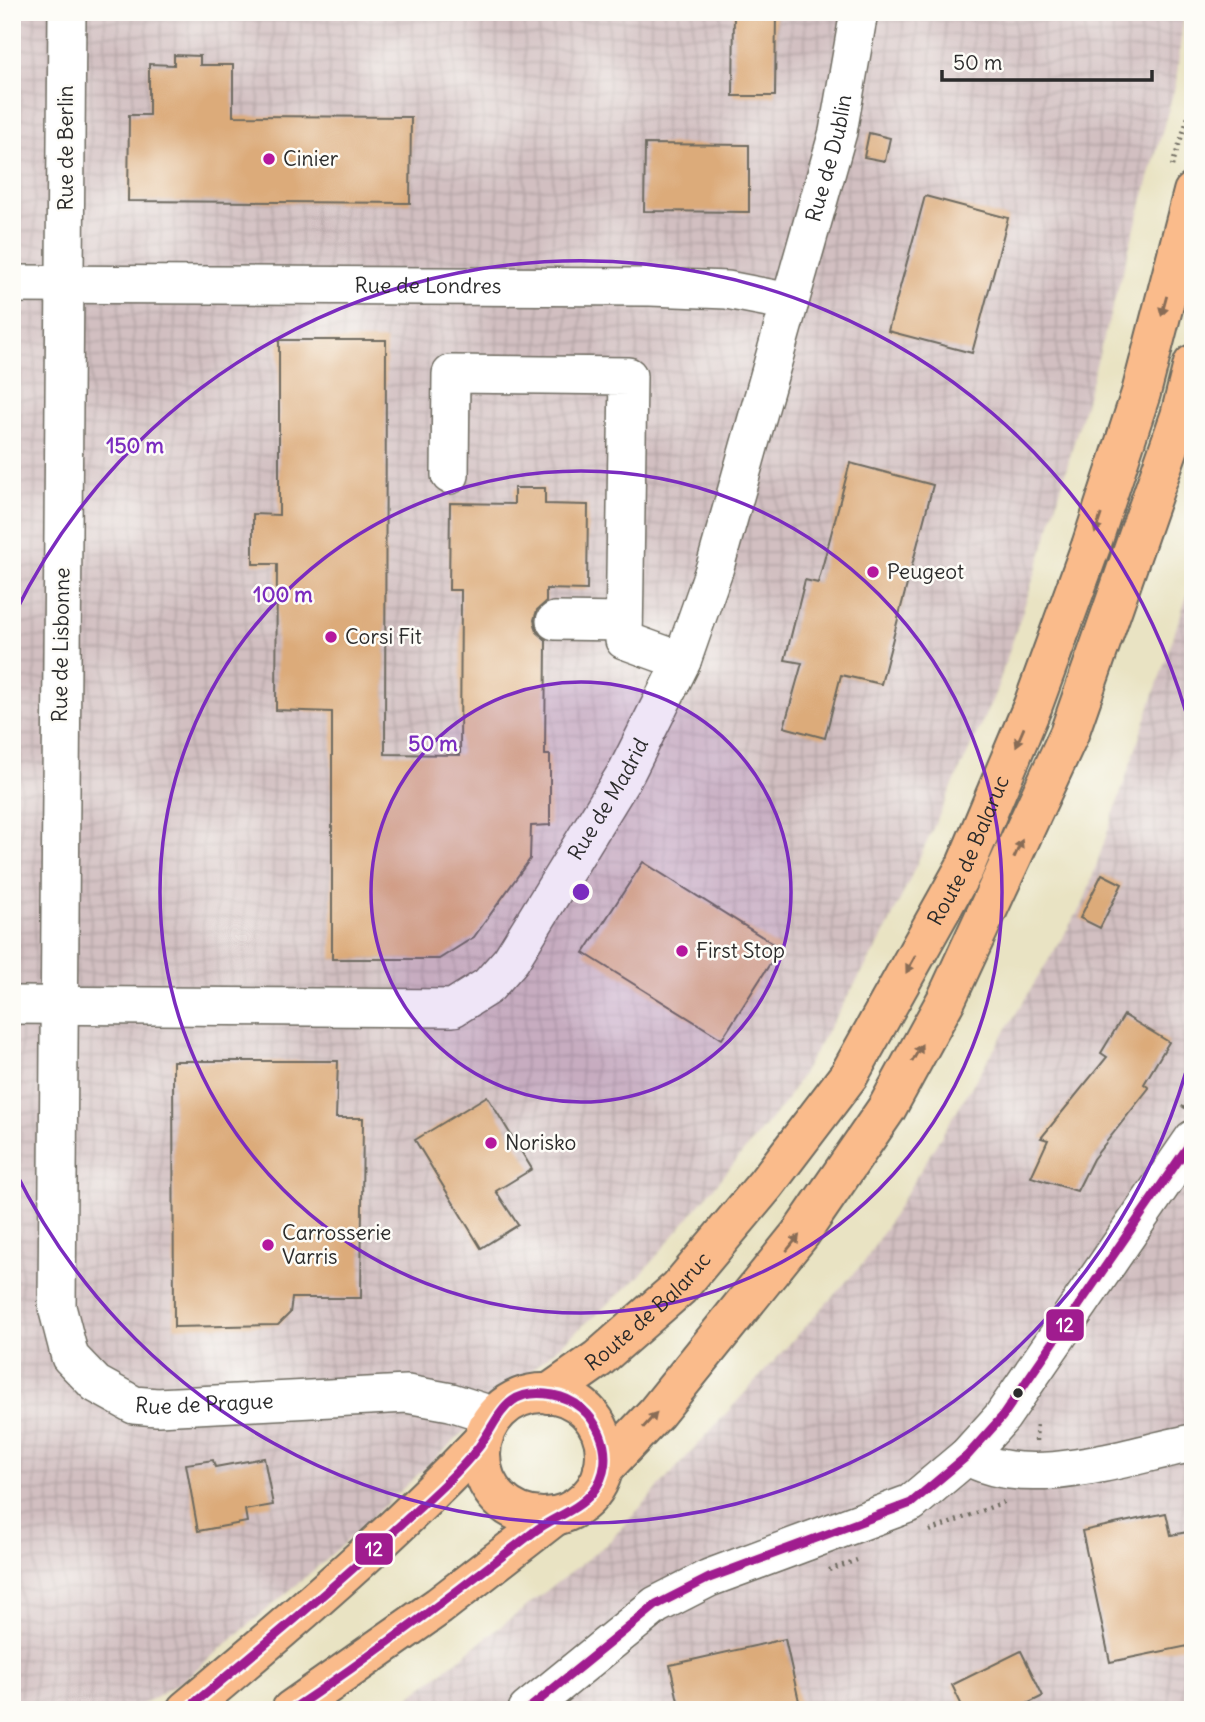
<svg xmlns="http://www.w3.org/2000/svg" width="1205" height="1722" font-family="Delius,sans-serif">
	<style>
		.industrial { fill: url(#industrial-grid) }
		.building { fill: #dcab7a }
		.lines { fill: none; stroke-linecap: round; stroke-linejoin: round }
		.minor-casing { stroke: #6e6b60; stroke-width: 40 }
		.major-casing { stroke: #6e6b60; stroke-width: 42 }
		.path { stroke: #6e6b60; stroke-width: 4.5; stroke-dasharray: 2 5; stroke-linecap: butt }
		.minor { stroke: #fff; stroke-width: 37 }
		.major { stroke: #fabb8b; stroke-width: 38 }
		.bus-1-casing { stroke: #fdfcf7; stroke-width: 14 }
		.bus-1 { stroke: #a01c8f; stroke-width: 9 }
		.oneway { fill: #886c56 }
		.ring { fill: none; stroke: #7b2cbf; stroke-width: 3.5 }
		.poi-dot { fill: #b5179e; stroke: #fdfcf7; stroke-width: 2.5 }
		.bus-dot { fill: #2b2b2b; stroke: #fdfcf7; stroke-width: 2.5 }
		.labels { text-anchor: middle; stroke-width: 5; stroke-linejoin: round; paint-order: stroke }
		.street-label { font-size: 21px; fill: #2b2b2b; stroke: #fdfcf7 }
		.poi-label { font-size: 21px; fill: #2b2b2b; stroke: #fdfcf7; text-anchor: start }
		.centre { fill: #7b2cbf; stroke: #fdfcf7; stroke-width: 3.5 }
		.ring-label { font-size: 21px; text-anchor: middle; font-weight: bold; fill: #7b2cbf; stroke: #fdfcf7; stroke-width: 5; stroke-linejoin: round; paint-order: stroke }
		.line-badge { stroke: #fdfcf7; stroke-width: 2.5 }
		.badge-label { font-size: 19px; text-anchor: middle; font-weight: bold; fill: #fff }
	</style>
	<defs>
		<pattern id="industrial-grid" width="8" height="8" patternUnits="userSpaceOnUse" patternTransform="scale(1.75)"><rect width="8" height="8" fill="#d2bfc1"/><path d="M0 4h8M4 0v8" fill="none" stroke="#b4a4a6"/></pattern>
	</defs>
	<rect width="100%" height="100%" fill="#fdfcf7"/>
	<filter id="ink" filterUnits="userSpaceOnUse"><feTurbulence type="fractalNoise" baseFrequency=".0143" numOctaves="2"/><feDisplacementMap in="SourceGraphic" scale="14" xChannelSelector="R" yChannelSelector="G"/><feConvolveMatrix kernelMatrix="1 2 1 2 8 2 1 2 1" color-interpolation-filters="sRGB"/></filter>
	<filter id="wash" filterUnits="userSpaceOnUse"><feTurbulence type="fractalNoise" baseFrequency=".00686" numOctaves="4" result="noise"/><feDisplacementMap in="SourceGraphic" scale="28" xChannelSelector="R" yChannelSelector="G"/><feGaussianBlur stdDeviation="1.57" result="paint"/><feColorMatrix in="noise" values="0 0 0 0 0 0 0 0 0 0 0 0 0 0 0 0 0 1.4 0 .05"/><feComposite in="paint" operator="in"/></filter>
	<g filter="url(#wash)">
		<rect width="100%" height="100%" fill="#e9e3c3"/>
		<path class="industrial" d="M 12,12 L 1184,12 L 1176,83 L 1046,541 L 995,694 L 884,935 L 786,1101 L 640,1276 L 516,1384 L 328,1558 L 185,1679 L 133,1710 L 12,1710 Z
			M 1193,578 L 1193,1710 L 393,1710 L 608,1543 L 865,1261 L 1084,902 Z"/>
		<g id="blocks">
			<path class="building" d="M 734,12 L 776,12 L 775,96 L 733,96 Z
				M 174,55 L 200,56 L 200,65 L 233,65 L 233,116 L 411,117 L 410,203 L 128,201 L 129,115 L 149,115 L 149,64 L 174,65 Z
				M 869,133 L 890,138 L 885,161 L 864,157 Z
				M 645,144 L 749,145 L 749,212 L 644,211 Z
				M 925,196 L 1008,218 L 972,353 L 888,331 Z
				M 279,340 L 386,340 L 385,754 L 460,755 L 461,590 L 449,590 L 450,503 L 514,504 L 514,488 L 545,488 L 545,504 L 588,505 L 587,590 L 546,589 L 546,602 L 537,610 L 534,620 L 537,632 L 546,640 L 545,755 L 550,755 L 550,825 L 531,826 L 530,859 L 474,937 L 439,959 L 332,959 L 332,712 L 276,710 L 277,564 L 253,564 L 253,514 L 279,515 Z
				M 850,463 L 933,485 L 881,684 L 841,675 L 825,738 L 784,727 L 802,663 L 785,660 L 805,580 L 818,583 Z
				M 643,862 L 780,948 L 722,1039 L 584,953 Z
				M 1102,874 L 1122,884 L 1100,928 L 1080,918 Z
				M 1124,1015 L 1169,1042 L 1144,1084 L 1149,1088 L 1093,1159 L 1077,1191 L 1031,1177 L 1048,1140 L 1041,1138 L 1107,1057 L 1101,1053 Z
				M 173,1061 L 338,1061 L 336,1118 L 363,1118 L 361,1298 L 292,1298 L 290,1313 L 278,1325 L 174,1327 Z
				M 487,1096 L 532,1169 L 496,1191 L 518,1225 L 481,1248 L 415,1140 Z
				M 264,1458 L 273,1505 L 245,1510 L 247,1522 L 198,1531 L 186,1464 L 213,1460 L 215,1467 Z
				M 1166,1513 L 1171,1535 L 1193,1531 L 1193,1645 L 1110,1662 L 1082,1531 Z
				M 785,1639 L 801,1710 L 680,1710 L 670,1665 Z
				M 1021,1651 L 1043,1696 L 1015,1710 L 964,1710 L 952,1685 Z"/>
		</g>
	</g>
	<g filter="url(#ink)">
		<use href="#blocks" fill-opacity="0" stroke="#6e6b60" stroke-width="2"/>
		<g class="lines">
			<g class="minor-casing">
				<g id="minor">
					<path id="s1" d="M 67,12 L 57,1307 L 70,1357 L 96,1384 L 134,1405 L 157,1407 L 407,1394 L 451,1402 L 495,1416"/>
					<path id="s2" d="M 12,284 L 650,287 L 727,290 L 790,302"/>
					<path d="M 450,475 L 451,374 L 628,376 L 624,640 L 682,661"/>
					<path d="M 555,621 L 624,622"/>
					<path id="s3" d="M 12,1005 L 453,1008 L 488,986 L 511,960 L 627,771 L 682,661 L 715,567 L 838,132 L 859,12"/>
					<path d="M 967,1456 C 1028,1492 1126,1456 1193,1443"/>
					<path d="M 527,1710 L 656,1605 L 709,1578 L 911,1503 L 967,1456 L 1002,1417 L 1193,1139"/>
				</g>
			</g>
			<g class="major-casing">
				<g id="major">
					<circle cx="543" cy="1455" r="62"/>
					<path id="s4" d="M 548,1394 L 598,1359 L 679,1288 L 766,1184 L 849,1075 L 965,867 L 1033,705 L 1091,546 L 1141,393 L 1193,192"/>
					<path d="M 603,1469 L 656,1413 L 801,1233 L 887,1108 L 946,1000 L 1069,734 L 1180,416 L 1193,364"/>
					<path d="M 186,1710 C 289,1624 390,1538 482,1441"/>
					<path d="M 291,1710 L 439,1606 L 555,1516"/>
				</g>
			</g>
			<path class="path" d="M 1172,166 L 1190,111 L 1193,90
				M 1183,1108 L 1193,1095
				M 1036,1441 L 1037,1422
				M 930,1531 L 1004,1502
				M 829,1570 L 857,1560"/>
			<use href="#minor" class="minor"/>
			<use href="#major" class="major"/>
			<g class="bus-1-casing">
				<path id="bus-1" d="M 186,1710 C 257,1651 328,1593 395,1530 C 423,1504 454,1478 478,1448 C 500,1419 504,1386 553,1395 C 596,1402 622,1458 592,1493 C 578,1510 552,1518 535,1531 C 455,1593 375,1654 291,1710
					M 527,1710 L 656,1605 L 709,1578 L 911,1503 L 967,1456 L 1002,1417 L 1193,1139"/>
			</g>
			<use href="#bus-1" class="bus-1"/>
		</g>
		<defs><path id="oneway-solid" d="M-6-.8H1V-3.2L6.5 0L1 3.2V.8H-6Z" transform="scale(1.75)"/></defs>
		<g class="oneway">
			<use href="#oneway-solid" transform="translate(1164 306) rotate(105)"/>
			<use href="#oneway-solid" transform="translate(1098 524) rotate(108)"/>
			<use href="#oneway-solid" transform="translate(1020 737) rotate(113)"/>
			<use href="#oneway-solid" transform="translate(1018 849) rotate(-66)"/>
			<use href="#oneway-solid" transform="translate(911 964) rotate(119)"/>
			<use href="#oneway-solid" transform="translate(917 1053) rotate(-61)"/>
			<use href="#oneway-solid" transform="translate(793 1243) rotate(-51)"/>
			<use href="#oneway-solid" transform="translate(650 1420) rotate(-48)"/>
		</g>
	</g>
	<circle cx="581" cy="892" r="210" fill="#7b2cbf" fill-opacity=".12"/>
	<g class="ring">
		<circle cx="581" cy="892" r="210"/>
		<circle cx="581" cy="892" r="421"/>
		<path d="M1192 1050A631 631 0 0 1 14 1169M14 615A631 631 0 0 1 1192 734"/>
	</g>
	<g class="poi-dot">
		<circle cx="269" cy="159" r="7"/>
		<circle cx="873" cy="572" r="7"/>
		<circle cx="331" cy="637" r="7"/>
		<circle cx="682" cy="951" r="7"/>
		<circle cx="491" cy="1143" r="7"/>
		<circle cx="268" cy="1245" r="7"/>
	</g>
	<circle class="bus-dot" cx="1018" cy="1393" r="6"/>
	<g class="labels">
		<g class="street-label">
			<text transform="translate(66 148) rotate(-90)" y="7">Rue de Berlin</text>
			<text dy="7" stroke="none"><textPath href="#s3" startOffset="1386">Rue de Dublin</textPath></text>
			<text dy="7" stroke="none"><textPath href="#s2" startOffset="416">Rue de Londres</textPath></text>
			<text transform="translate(61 645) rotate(-89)" y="7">Rue de Lisbonne</text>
			<text dy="7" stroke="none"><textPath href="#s3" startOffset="705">Rue de Madrid</textPath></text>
			<text dy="7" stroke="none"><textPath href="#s4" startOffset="696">Route de Balaruc</textPath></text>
			<text dy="7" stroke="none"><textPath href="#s4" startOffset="130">Route de Balaruc</textPath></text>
			<text dy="7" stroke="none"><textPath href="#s1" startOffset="1498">Rue de Prague</textPath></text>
		</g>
		<g class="poi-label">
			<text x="283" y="166">Cinier</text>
			<text x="887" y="579">Peugeot</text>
			<text x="345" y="644">Corsi Fit</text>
			<text x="696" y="958">First Stop</text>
			<text x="505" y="1150">Norisko</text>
			<text x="282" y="1240">Carrosserie<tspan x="282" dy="24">Varris</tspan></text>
		</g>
	</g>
	<circle cx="581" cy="892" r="10" class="centre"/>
	<g class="ring-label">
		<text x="135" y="453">150 m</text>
		<text x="283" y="602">100 m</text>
		<text x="433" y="751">50 m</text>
	</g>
	<g class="line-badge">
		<rect x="1045" y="1308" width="40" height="34" rx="7" fill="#a01c8f"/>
		<rect x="354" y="1532" width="40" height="34" rx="7" fill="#a01c8f"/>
	</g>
	<g class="badge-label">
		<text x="1065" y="1332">12</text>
		<text x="374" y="1556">12</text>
	</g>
	<rect width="1205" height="1722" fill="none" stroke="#fdfcf7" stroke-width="42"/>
	<path d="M942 70v10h210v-10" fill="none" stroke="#2b2b2b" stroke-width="3.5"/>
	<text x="953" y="70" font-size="21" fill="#2b2b2b" stroke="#fdfcf7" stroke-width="5" paint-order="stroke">50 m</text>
</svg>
